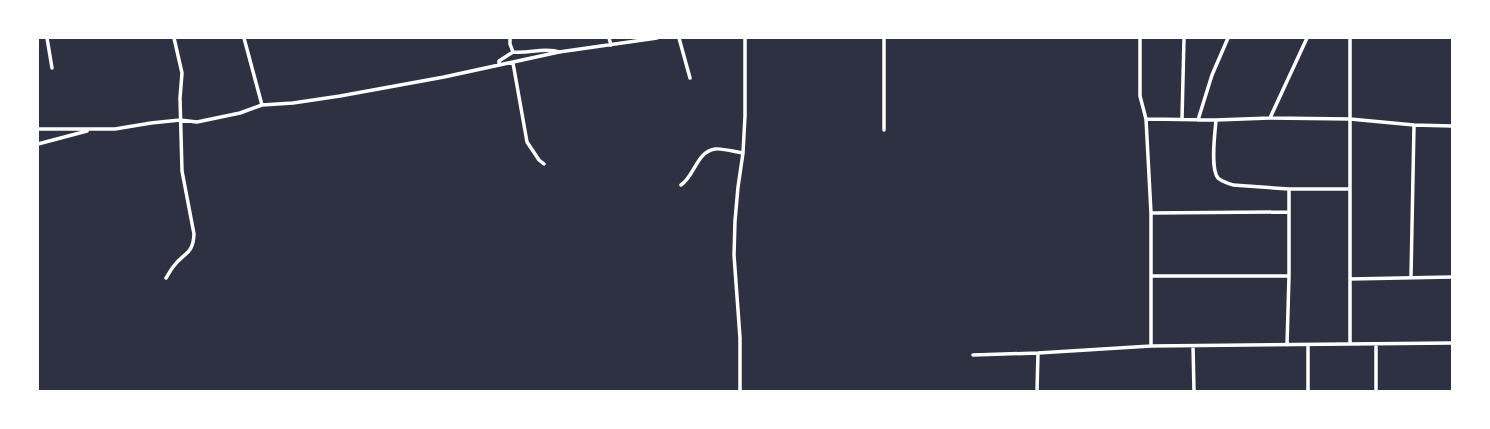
<svg xmlns="http://www.w3.org/2000/svg" width="1490" height="429" font-family="Roboto,sans-serif">
	<style>
		.lines { fill: none; stroke-linecap: round; stroke-linejoin: round }
		.minor { stroke: #fff; stroke-width: 3.5 }
	</style>
	<rect width="100%" height="100%" fill="#2d3142"/>
	<g class="lines">
		<path class="minor" d="M 47,38 L 52,68
			M 244,38 L 262,105
			M 510,38 L 510,44 L 513,52 C 528,54 545,47 559,52
			M 609,38 L 611,45
			M 679,38 L 690,78
			M 884,38 L 884,130
			M 1140,38 L 1140,96 L 1146,119 L 1151,213 L 1151,346 L 1452,343
			M 513,63 L 527,142 L 539,160 L 544,164
			M 499,65 L 499,61 L 513,52
			M 1270,118 L 1307,38
			M 1146,119 L 1216,120 L 1270,118 L 1350,119 L 1414,125 L 1452,126
			M 1182,119 L 1184,38
			M 1198,120 L 1212,75 L 1228,38
			M 1216,120 C 1215,133 1210,169 1218,178 C 1222,182 1228,183 1233,185 L 1289,189 L 1349,189
			M 38,129 L 115,129 L 151,123 L 180,120 L 197,122 L 240,113 L 262,105 L 293,103 L 340,96 L 444,77 L 559,52 L 657,38
			M 38,144 L 87,131
			M 681,185 C 695,176 696,152 715,149 C 722,148 736,152 743,153
			M 1151,213 L 1289,212
			M 1151,276 L 1289,276
			M 1411,277 L 1414,125
			M 166,278 C 168,275 170,271 173,267 C 183,252 193,256 194,234 L 182,171 L 180,98 L 182,73 L 174,38
			M 1350,279 L 1452,277
			M 1350,344 L 1350,38
			M 1376,344 L 1376,391
			M 1287,345 L 1289,276 L 1289,189
			M 1193,346 L 1194,391
			M 973,355 L 1038,353 L 1151,346
			M 740,391 L 740,338 L 734,255 L 735,221 L 738,187 L 743,153 L 745,116 L 745,38
			M 1037,391 L 1038,353
			M 1308,391 L 1308,345"/>
	</g>
	<rect width="1490" height="429" fill="none" stroke="#ffffff" stroke-width="78"/>
</svg>
